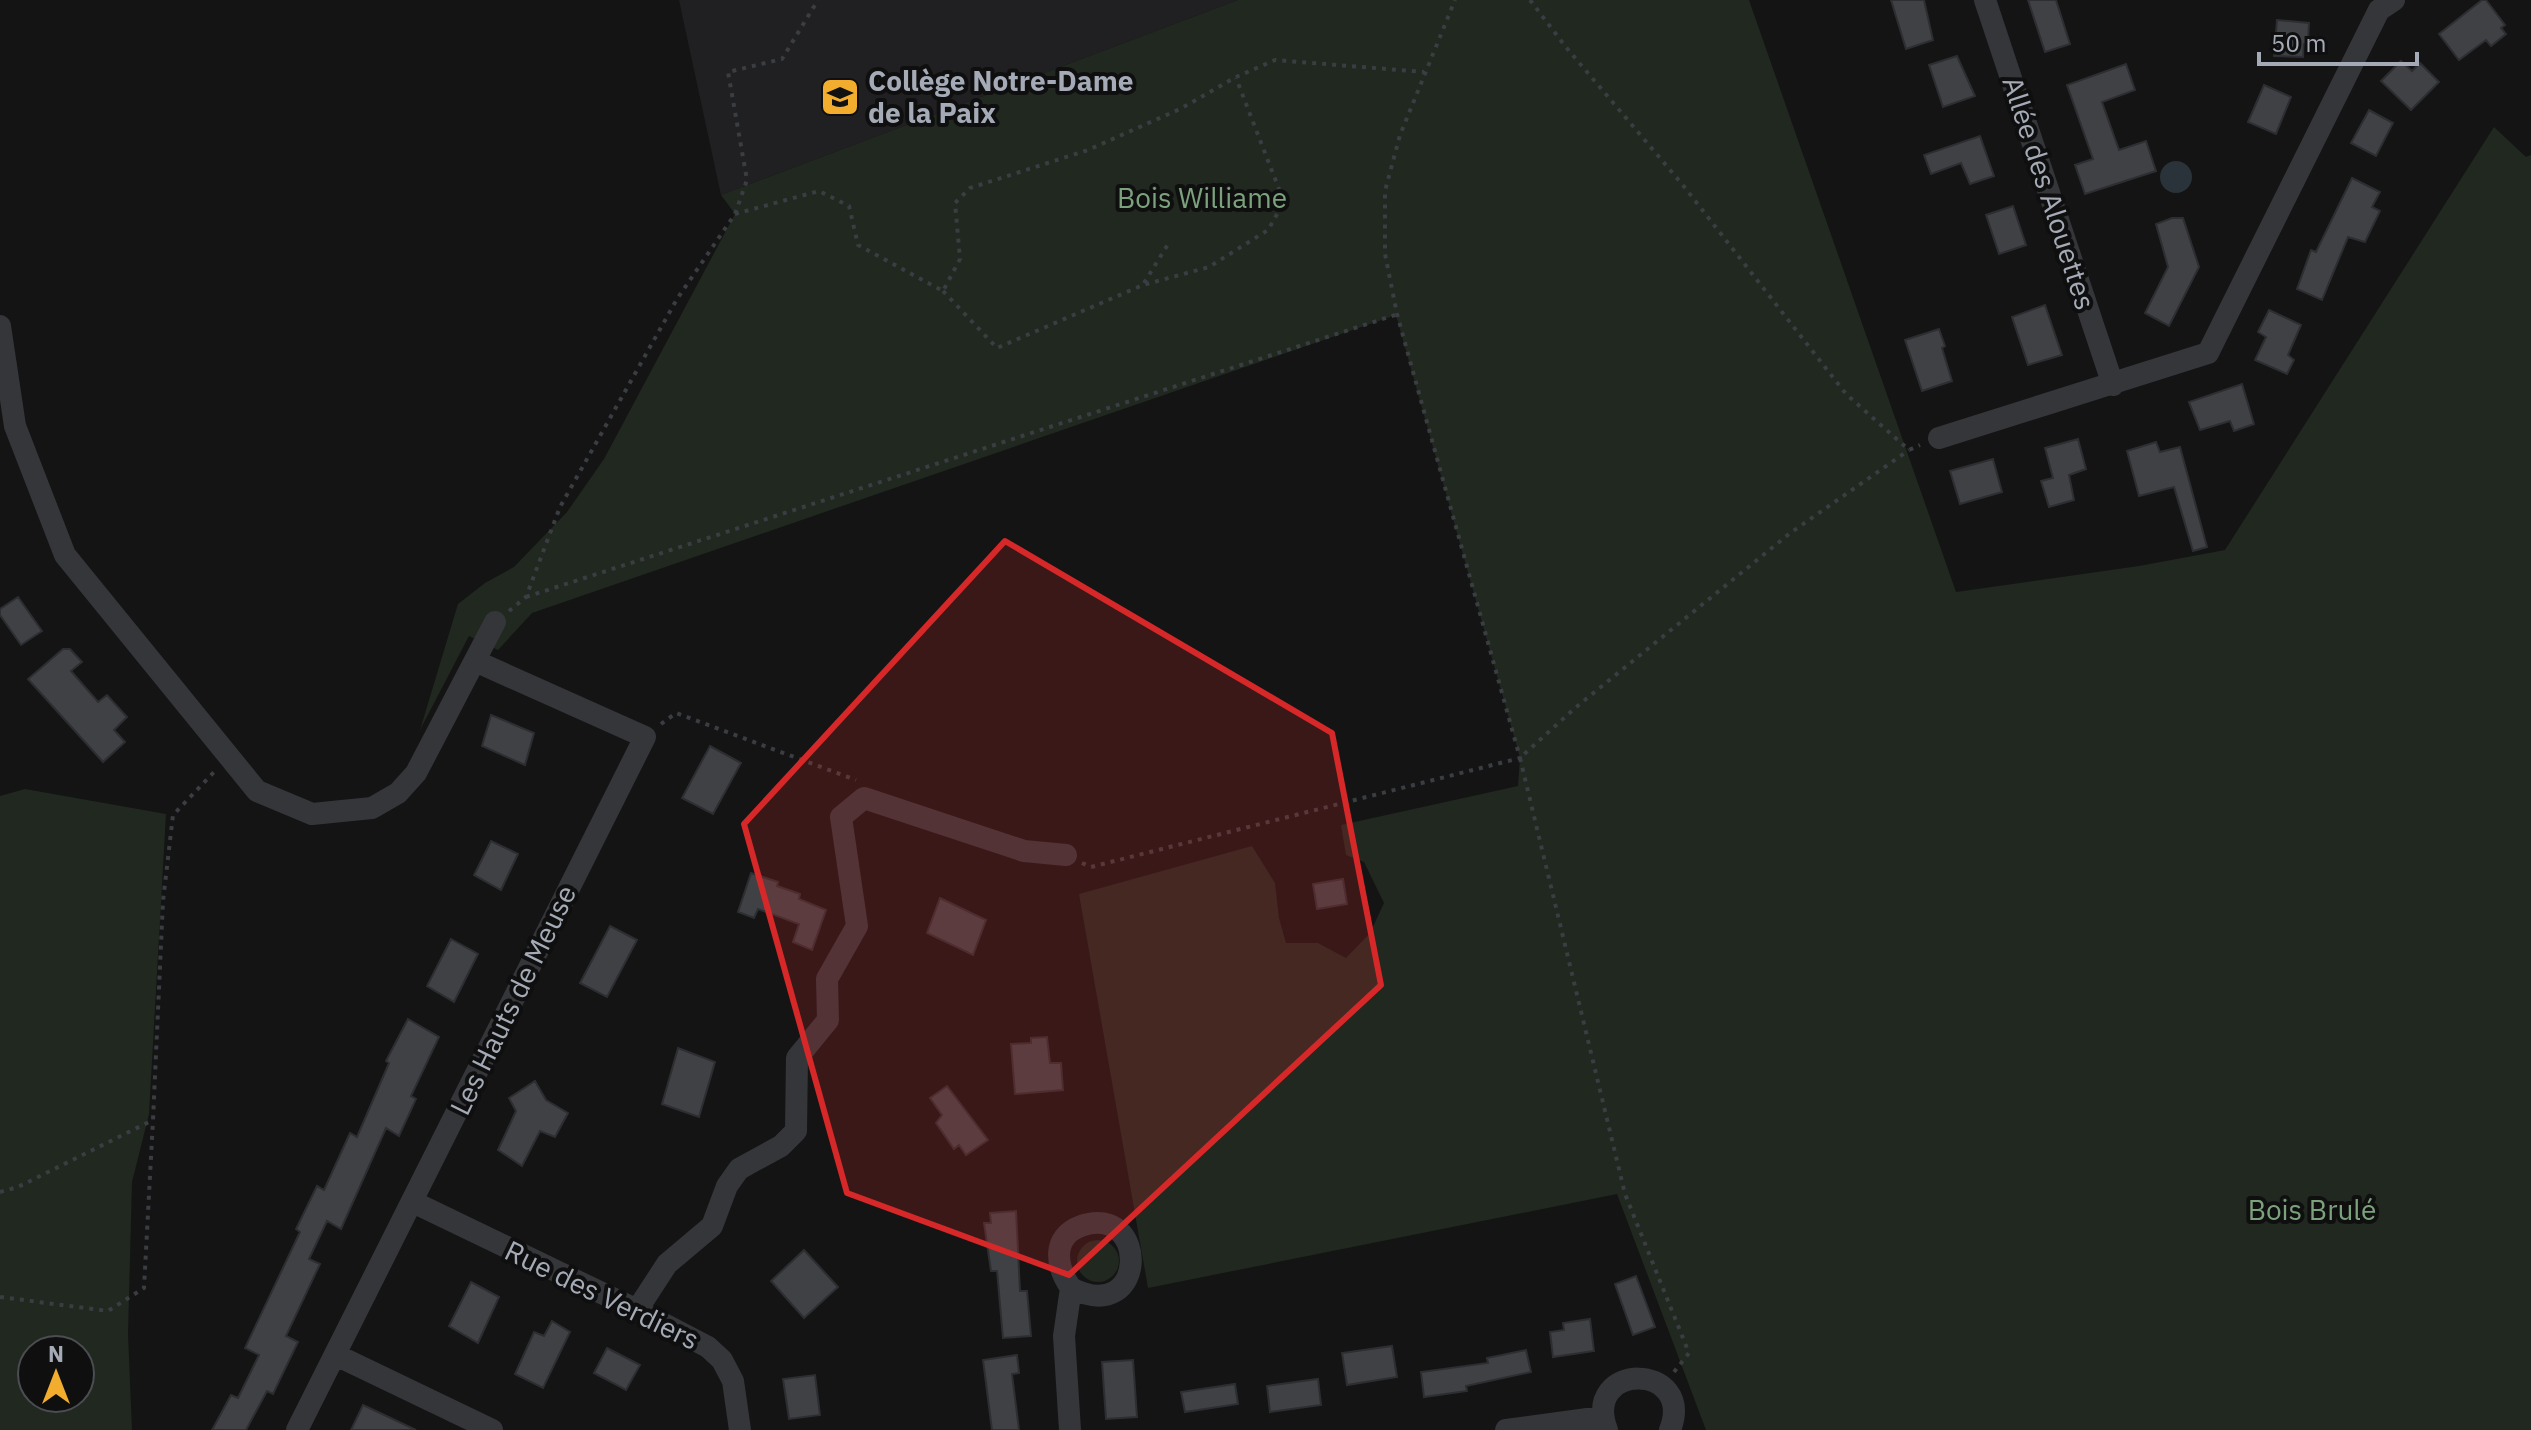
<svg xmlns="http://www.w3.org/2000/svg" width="2531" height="1430" font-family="'IBM Plex Sans',sans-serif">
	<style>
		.built { fill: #202022 }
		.green { fill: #202820; fill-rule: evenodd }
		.water { fill: #2a3339 }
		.building { fill: #3f4145; stroke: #2d2e31; stroke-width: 2 }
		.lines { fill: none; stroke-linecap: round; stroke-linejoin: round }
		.path { stroke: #3a3d41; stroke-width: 4; stroke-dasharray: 4 6; stroke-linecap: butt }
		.street { stroke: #34363a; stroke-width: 22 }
		.marked { fill: #d62828; fill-opacity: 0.2; stroke: #d62828; stroke-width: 6; stroke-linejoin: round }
		.labels { text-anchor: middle; stroke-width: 8; stroke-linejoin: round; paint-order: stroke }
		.poi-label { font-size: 28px; font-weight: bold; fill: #a5abb6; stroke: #0f0f10; text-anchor: start }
		.street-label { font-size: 28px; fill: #a5abb6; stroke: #0f0f10 }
		.park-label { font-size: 28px; fill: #7ca17d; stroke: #0f0f10 }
	</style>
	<rect width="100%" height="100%" fill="#141415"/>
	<path class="built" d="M 679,0 L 1238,0 L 721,195 Z"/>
	<path class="green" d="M 1238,0 L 1749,0 L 1956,592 L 2139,566 L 2225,550 L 2494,127 L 2526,157 L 2531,155 L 2531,1430 L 1706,1430 L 1617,1194 L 1148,1288 L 1079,894 L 1252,846 L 1275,883 L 1279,918 L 1286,943 L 1318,943 L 1346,958 L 1370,933 L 1384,903 L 1364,862 L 1346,855 L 1341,825 L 1518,786 L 1520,758 L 1396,315 L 532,613 L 498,650 L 469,636 L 420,730 L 458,604 L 485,583 L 514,567 L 567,512 L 604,459 L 735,214 L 721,195 Z
		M 25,789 L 166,814 L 149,1114 L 132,1182 L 128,1334 L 132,1430 L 0,1430 L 0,796 ZM 32,1350 L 80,1350 L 80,1398 L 32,1398 Z
		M1077 1261a21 21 0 1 1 42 0a21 21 0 1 1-42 0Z"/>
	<path class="water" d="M2160 177a16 16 0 1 1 32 0a16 16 0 1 1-32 0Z"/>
	<path class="building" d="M 1891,0 L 1924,0 L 1933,40 L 1906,49 Z
		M 2028,0 L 2056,0 L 2070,44 L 2045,52 Z
		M 2482,0 L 2486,0 L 2505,25 L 2501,28 L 2506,34 L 2491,46 L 2486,40 L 2459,60 L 2439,34 Z
		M 2277,20 L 2309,23 L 2308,43 L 2304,44 L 2303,57 L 2274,56 Z
		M 1957,56 L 1975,96 L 1943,107 L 1929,65 Z
		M 2401,61 L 2412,71 L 2420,63 L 2439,82 L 2411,110 L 2381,81 Z
		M 2126,64 L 2135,90 L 2102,102 L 2119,150 L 2146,141 L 2156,171 L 2085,194 L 2075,165 L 2093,159 L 2067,85 Z
		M 2264,85 L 2291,97 L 2276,134 L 2248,122 Z
		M 2369,110 L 2393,123 L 2376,156 L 2351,143 Z
		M 1980,136 L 1994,176 L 1970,184 L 1961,163 L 1931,174 L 1924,155 Z
		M 2352,178 L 2380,192 L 2372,207 L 2380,211 L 2365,242 L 2348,237 L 2322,300 L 2297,289 L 2311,250 L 2316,252 Z
		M 2013,206 L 2026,245 L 1999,254 L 1986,215 Z
		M 2172,218 L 2183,218 L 2199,267 L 2169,326 L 2145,313 L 2168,267 L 2156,224 Z
		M 2045,305 L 2062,355 L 2028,365 L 2012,317 Z
		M 2269,310 L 2301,325 L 2288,355 L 2294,360 L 2287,374 L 2255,360 L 2266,337 L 2258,332 Z
		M 1939,329 L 1945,346 L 1942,348 L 1952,381 L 1922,391 L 1905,340 Z
		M 2242,384 L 2254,424 L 2234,431 L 2230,421 L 2200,430 L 2189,402 Z
		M 2078,439 L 2086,469 L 2069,475 L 2074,500 L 2049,507 L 2041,481 L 2053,478 L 2045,448 Z
		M 2156,442 L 2160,452 L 2180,447 L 2207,547 L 2193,551 L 2174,487 L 2139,496 L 2127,451 Z
		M 1993,459 L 2002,492 L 1960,504 L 1950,471 Z
		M 18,597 L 42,631 L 21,645 L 0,615 L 0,609 Z
		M 63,649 L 70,649 L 82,662 L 71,671 L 98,702 L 107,695 L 127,717 L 114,730 L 125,742 L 103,762 L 28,679 Z
		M 491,715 L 534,733 L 525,765 L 482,746 Z
		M 710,746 L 741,763 L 713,814 L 682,798 Z
		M 491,841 L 518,854 L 501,890 L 474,875 Z
		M 751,873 L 778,882 L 777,886 L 800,894 L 799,899 L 826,910 L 812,950 L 793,942 L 799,924 L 758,909 L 754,918 L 738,912 Z
		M 1343,879 L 1347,904 L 1317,909 L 1313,884 Z
		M 940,898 L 986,920 L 973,955 L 927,933 Z
		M 610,926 L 637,940 L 607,997 L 580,983 Z
		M 451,939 L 478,954 L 454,1002 L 427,986 Z
		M 408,1019 L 439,1037 L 411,1096 L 416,1099 L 399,1136 L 386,1128 L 341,1229 L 327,1221 L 309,1259 L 320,1264 L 286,1336 L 298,1342 L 273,1394 L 267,1391 L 246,1430 L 212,1430 L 231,1395 L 238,1398 L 259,1355 L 245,1348 L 300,1232 L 296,1229 L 317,1186 L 324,1190 L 350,1133 L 357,1137 L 389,1063 L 386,1061 Z
		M 1047,1037 L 1050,1063 L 1061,1063 L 1063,1090 L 1015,1094 L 1011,1044 L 1031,1043 L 1031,1038 Z
		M 678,1048 L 715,1062 L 699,1117 L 662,1104 Z
		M 535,1081 L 546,1100 L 568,1113 L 555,1137 L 540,1131 L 522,1166 L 498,1150 L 516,1111 L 509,1098 Z
		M 947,1086 L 988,1140 L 966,1155 L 959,1145 L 954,1149 L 936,1123 L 942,1115 L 930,1098 Z
		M 1016,1211 L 1020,1291 L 1027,1291 L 1031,1336 L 1003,1338 L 997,1271 L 991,1271 L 984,1223 L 991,1223 L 990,1213 Z
		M 804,1250 L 838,1287 L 804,1318 L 771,1281 Z
		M 1636,1276 L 1655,1327 L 1633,1335 L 1615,1284 Z
		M 471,1282 L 499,1297 L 478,1343 L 449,1326 Z
		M 1590,1319 L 1594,1351 L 1553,1357 L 1550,1332 L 1564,1330 L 1563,1323 Z
		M 552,1321 L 570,1332 L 543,1388 L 515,1374 L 534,1332 L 544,1336 Z
		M 1392,1346 L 1397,1377 L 1347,1385 L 1342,1353 Z
		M 607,1348 L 640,1365 L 626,1390 L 594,1373 Z
		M 1526,1350 L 1531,1372 L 1466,1386 L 1467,1391 L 1424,1397 L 1421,1372 L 1488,1363 L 1487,1358 Z
		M 1017,1355 L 1019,1373 L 1012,1374 L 1019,1430 L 992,1430 L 983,1360 Z
		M 1133,1360 L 1137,1417 L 1106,1419 L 1102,1362 Z
		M 815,1375 L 820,1415 L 789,1419 L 783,1379 Z
		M 1318,1379 L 1321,1405 L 1270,1412 L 1267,1386 Z
		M 1235,1384 L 1238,1404 L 1185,1412 L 1181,1392 Z
		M 363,1405 L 416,1430 L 351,1430 Z"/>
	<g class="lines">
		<path class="path" d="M 1530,0 L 1565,46 L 1682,184 L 1846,394 L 1909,450 L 1920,445
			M 735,214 L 819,191 L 849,206 L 858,245 L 943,291 L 960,259 L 955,203 L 970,188 L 1088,150 L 1180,109 L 1236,77 L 1275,60 L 1424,72
			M 1144,283 L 1170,241
			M 943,291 L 997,348 L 1143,285 L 1209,267 L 1268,230 L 1284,202 L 1236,78
			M 526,597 L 1395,315
			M 509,611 L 526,597 L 560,507 L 677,299 L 735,214 L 747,180 L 728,72 L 782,59 L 818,0
			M 661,724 L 676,713 L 856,780
			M 1082,863 L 1091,867 L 1520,758 L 1397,314 L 1385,254 L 1385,191 L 1400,135 L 1455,0
			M 0,1192 L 18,1187 L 153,1120 L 163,901 L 173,815 L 215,771
			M 0,1297 L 108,1311 L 144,1288 L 153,1120
			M 1674,1372 L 1689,1353 L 1625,1194 L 1520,758 L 1575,708 L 1789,534 L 1909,450"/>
		<path class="street" d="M 1985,0 L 2113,385
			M 0,326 L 15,426 L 65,555 L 257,791 L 312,814 L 372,808 L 398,793 L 416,773 L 495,622
			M 1939,438 L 2208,353 L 2379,10 L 2394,0
			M 413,1202 L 637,1310 L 708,1347 L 722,1360 L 733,1381 L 740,1430
			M 637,1310 L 667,1264 L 712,1226 L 727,1186 L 739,1169 L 781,1146 L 796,1131 L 797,1058 L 828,1020 L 827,979 L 857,926 L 841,817 L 864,798 L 1024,851 L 1066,855
			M 336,1355 L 492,1430
			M 297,1430 L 645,737 L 475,661
			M 1070,1430 L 1064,1336 L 1071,1288 C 1056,1267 1051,1237 1081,1226 C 1149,1202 1149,1327 1071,1288
			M 1506,1430 L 1602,1417
			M 1607,1430 C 1581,1361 1696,1362 1670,1430"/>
	</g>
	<path class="marked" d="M 1005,541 L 1332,733 L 1381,985 L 1069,1275 L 847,1193 L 744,824 Z"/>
	<defs>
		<g id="school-square" transform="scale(2)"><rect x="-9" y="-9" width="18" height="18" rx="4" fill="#f3ad2e" stroke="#0f0f10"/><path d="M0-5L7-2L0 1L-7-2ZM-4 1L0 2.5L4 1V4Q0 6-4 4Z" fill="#111"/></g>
	</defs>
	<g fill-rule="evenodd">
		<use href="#school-square" x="840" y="97"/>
	</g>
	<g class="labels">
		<g class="poi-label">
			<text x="868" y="91">Collège Notre-Dame<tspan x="868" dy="32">de la Paix</tspan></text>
		</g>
		<g class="street-label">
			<text transform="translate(2049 193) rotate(72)" y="10">Allée des Alouettes</text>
			<text transform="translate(513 1000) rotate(-64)" y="10">Les Hauts de Meuse</text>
			<text transform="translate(602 1295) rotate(26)" y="10">Rue des Verdiers</text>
		</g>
		<g class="park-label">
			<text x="1202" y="208">Bois Williame</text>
			<text x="2312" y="1220">Bois Brulé</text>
		</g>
	</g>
	<g transform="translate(56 1374)"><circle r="38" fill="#0f0f10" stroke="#4b4d52" stroke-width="2"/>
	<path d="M0-6L14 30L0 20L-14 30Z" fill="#f3ad2e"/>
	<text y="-12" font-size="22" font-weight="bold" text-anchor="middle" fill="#a5abb6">N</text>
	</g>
	<path d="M2259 52v12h158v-12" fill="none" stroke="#a5abb6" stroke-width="4"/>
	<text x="2271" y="52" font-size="24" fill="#a5abb6" stroke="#0f0f10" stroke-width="6" paint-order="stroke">50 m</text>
</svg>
